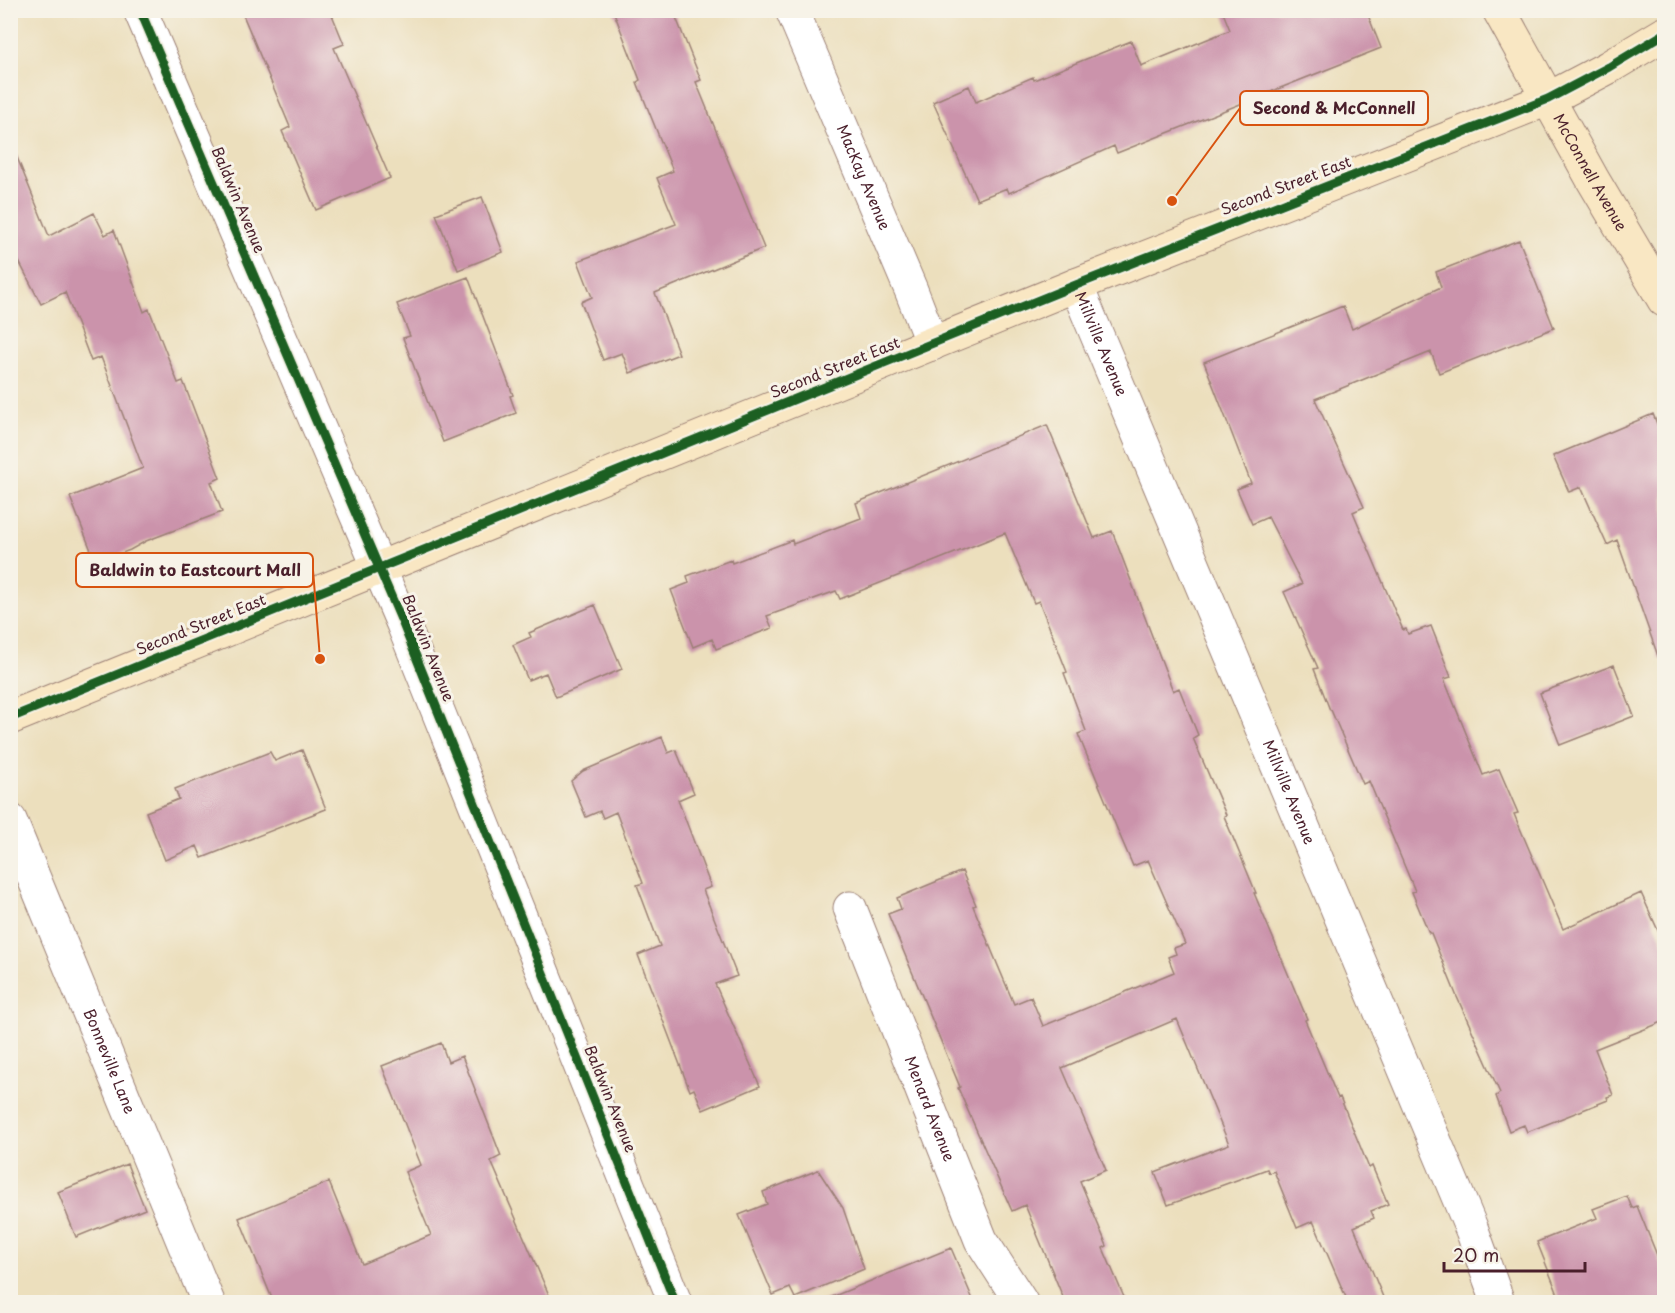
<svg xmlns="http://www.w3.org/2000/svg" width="1675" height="1313" font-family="'Playpen Sans',sans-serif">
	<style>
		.building { fill: #cb93ab }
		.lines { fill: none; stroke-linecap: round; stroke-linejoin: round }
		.minor-casing { stroke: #9b7f74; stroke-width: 35 }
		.secondary-casing { stroke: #9b7f74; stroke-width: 35 }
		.minor { stroke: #fff; stroke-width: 33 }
		.secondary { stroke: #f9e7c3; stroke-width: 33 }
		.cycleway-casing { stroke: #f7f3e8; stroke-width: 13 }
		.cycleway { stroke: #1b5e20; stroke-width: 9 }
		.labels { text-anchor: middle; stroke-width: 6; stroke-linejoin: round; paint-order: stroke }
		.street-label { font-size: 15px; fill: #4a1f2b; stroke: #f7f3e8 }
		.leader { fill: none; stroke: #d8530f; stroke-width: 2 }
		.callout-dot { fill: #d8530f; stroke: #f7f3e8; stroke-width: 2 }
		.callout { fill: #f7f3e8; stroke: #d8530f; stroke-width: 2 }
		.callout-label { font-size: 16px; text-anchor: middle; font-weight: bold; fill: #4a1f2b }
	</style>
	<rect width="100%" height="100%" fill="#f7f3e8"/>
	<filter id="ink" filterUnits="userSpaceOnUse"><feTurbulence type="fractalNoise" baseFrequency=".0167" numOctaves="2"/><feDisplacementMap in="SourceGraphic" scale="12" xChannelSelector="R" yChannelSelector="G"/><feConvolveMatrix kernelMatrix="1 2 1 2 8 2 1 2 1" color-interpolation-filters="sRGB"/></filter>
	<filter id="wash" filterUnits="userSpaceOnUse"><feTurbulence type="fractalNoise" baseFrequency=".008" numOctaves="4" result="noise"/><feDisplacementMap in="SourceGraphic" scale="24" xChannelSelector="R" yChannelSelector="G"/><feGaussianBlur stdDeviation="1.35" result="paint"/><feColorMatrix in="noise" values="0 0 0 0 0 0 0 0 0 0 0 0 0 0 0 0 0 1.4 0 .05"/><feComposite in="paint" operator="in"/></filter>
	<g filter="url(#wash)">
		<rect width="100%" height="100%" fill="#ecdfbd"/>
		<g id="blocks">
			<path class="building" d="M 241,10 L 330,10 L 344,44 L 334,48 L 390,178 L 316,210 L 282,131 L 290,127 Z
				M 613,10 L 673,10 L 701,80 L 696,82 L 764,248 L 655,293 L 679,354 L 630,373 L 622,353 L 603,360 L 581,302 L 592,297 L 578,261 L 676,224 L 657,178 L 673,171 L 637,82 L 640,80 Z
				M 1222,10 L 1366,10 L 1381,48 L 1117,153 L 1114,146 L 1009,193 L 1007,188 L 977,200 L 933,102 L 969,86 L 976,102 L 1033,77 L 1034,80 L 1131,41 L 1141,66 L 1230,30 Z
				M 12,145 L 49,236 L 94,213 L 105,235 L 114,230 L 144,312 L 149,309 L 178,383 L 183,381 L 220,478 L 211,482 L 222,512 L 146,541 L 130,550 L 96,563 L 70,497 L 143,468 L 101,357 L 91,361 L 65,292 L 41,304 L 10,244 L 10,146 Z
				M 482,197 L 503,252 L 458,270 L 436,214 Z
				M 1519,240 L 1554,328 L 1439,373 L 1431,352 L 1315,399 L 1364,507 L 1353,512 L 1403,630 L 1406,629 L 1408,634 L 1431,626 L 1451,677 L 1444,679 L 1483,775 L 1499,769 L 1518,813 L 1514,814 L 1563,929 L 1641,893 L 1665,946 L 1665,1021 L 1595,1049 L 1613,1095 L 1607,1097 L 1608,1100 L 1527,1132 L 1524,1125 L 1509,1131 L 1496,1096 L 1500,1093 L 1457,997 L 1431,933 L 1429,933 L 1412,892 L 1415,891 L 1369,781 L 1363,784 L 1331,710 L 1330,710 L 1314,669 L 1318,668 L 1284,592 L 1302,584 L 1268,517 L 1252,524 L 1237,489 L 1251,483 L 1204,362 L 1343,306 L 1352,329 L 1441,287 L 1436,272 Z
				M 468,277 L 513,395 L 510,396 L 516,413 L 443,442 L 403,338 L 410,336 L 397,304 Z
				M 1653,414 L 1664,441 L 1665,658 L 1659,659 L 1617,540 L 1607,545 L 1581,487 L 1569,492 L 1553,456 Z
				M 1047,425 L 1094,538 L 1112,531 L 1173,691 L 1179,688 L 1198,735 L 1193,738 L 1226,815 L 1224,816 L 1256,893 L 1254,893 L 1307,1019 L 1305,1020 L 1338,1098 L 1340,1097 L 1369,1168 L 1372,1166 L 1388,1204 L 1371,1211 L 1374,1218 L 1354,1227 L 1385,1302 L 1348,1302 L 1313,1221 L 1297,1228 L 1274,1171 L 1269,1173 L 1267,1169 L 1168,1205 L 1155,1172 L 1229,1144 L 1177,1019 L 1062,1068 L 1106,1170 L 1080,1181 L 1107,1246 L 1103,1248 L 1126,1302 L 1065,1302 L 1025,1205 L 1012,1211 L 958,1088 L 960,1087 L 888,914 L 901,909 L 897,898 L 962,871 L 976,905 L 973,906 L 1014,1004 L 1031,997 L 1043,1026 L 1174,972 L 1168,957 L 1176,954 L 1174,948 L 1185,944 L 1148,860 L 1133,866 L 1118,831 L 1078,734 L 1086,731 L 1064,673 L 1067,672 L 1039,601 L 1034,603 L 1005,533 L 840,599 L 836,591 L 767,616 L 772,628 L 716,649 L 712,639 L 693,647 L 671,590 L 689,583 L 687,576 L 731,560 L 732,563 L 792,540 L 793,544 L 861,518 L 856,503 Z
				M 595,605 L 622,669 L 556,697 L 546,673 L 528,680 L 513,645 L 531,637 L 529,633 Z
				M 1614,665 L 1634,716 L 1560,745 L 1540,693 Z
				M 662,737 L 668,753 L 676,750 L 694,793 L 678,800 L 711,887 L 703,890 L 737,976 L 715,984 L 760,1086 L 703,1110 L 694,1089 L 690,1091 L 638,955 L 660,946 L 637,885 L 643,883 L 616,812 L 603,818 L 600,811 L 586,817 L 571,781 L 583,771 Z
				M 302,750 L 326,809 L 202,858 L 197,846 L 165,860 L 146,812 L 179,799 L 175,789 L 270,752 L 275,761 Z
				M 441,1043 L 448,1062 L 462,1056 L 501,1156 L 491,1161 L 552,1302 L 271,1302 L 273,1301 L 239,1218 L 329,1182 L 362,1264 L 431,1235 L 405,1172 L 421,1165 L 382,1066 Z
				M 127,1164 L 145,1209 L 76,1237 L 58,1192 Z
				M 818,1170 L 843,1208 L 864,1269 L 795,1298 L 790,1288 L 773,1295 L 739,1215 L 767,1204 L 763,1192 Z
				M 1627,1196 L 1632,1208 L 1637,1206 L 1665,1275 L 1665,1302 L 1561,1302 L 1537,1242 L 1597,1218 L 1593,1209 Z
				M 951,1248 L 974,1302 L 822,1302 L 822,1301 Z"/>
		</g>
	</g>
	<g filter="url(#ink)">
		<use href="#blocks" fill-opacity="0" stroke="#9b7f74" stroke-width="1.5"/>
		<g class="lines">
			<g class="minor-casing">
				<g id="minor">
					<path d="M 140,10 L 403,624 L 675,1302"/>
					<path id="s1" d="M 792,10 L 911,290 L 932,344"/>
					<path id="s2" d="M 1076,285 L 1472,1230 L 1498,1302"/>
					<path id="s3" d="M 10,820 L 208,1302"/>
					<path id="s4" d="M 850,908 L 981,1240 L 1021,1302"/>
				</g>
			</g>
			<g class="secondary-casing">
				<g id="secondary">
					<path id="s5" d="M 1499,10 L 1593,180 L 1664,300"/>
					<path d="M 10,718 L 1076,285 L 1548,99 L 1609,67 L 1664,34"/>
				</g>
			</g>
			<use href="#minor" class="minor"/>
			<use href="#secondary" class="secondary"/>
			<g class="cycleway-casing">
				<path id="cycleway" d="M 140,10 L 403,624 L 675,1302
					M 10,718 L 1076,285 L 1548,99 L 1609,67 L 1664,34"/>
			</g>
			<use href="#cycleway" class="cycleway"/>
		</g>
	</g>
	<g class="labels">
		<g class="street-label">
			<text dy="5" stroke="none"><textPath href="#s5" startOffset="186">McConnell Avenue</textPath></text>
			<text dy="5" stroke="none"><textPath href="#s1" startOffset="182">MacKay Avenue</textPath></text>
			<text transform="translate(1286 186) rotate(-21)" y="5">Second Street East</text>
			<text transform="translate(238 200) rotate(67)" y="5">Baldwin Avenue</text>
			<text dy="5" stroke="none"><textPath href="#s2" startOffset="64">Millville Avenue</textPath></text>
			<text transform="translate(835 368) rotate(-22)" y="5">Second Street East</text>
			<text transform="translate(201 625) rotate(-22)" y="5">Second Street East</text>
			<text transform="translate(428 648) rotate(68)" y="5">Baldwin Avenue</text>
			<text dy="5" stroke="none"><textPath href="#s2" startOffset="550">Millville Avenue</textPath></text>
			<text dy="5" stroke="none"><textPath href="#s3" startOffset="261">Bonneville Lane</textPath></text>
			<text transform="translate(610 1099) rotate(68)" y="5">Baldwin Avenue</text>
			<text dy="5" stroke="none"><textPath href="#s4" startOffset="216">Menard Avenue</textPath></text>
		</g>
	</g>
	<path class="leader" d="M1172 201L1240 108M320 659L313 570"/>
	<g class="callout-dot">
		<circle cx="1172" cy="201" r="6"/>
		<circle cx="320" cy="659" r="6"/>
	</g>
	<g class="callout">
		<rect x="1240" y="91" width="188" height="34" rx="6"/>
		<rect x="76" y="553" width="237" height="34" rx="6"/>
	</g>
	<g class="callout-label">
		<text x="1334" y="114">Second &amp; McConnell</text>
		<text x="195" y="576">Baldwin to Eastcourt Mall</text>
	</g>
	<rect width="1675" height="1313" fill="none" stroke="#f7f3e8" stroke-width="36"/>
	<path d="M1444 1262v9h141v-9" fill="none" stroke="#4a1f2b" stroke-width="3"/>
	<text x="1453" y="1262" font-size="18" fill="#4a1f2b" stroke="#f7f3e8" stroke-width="4.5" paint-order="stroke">20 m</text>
</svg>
